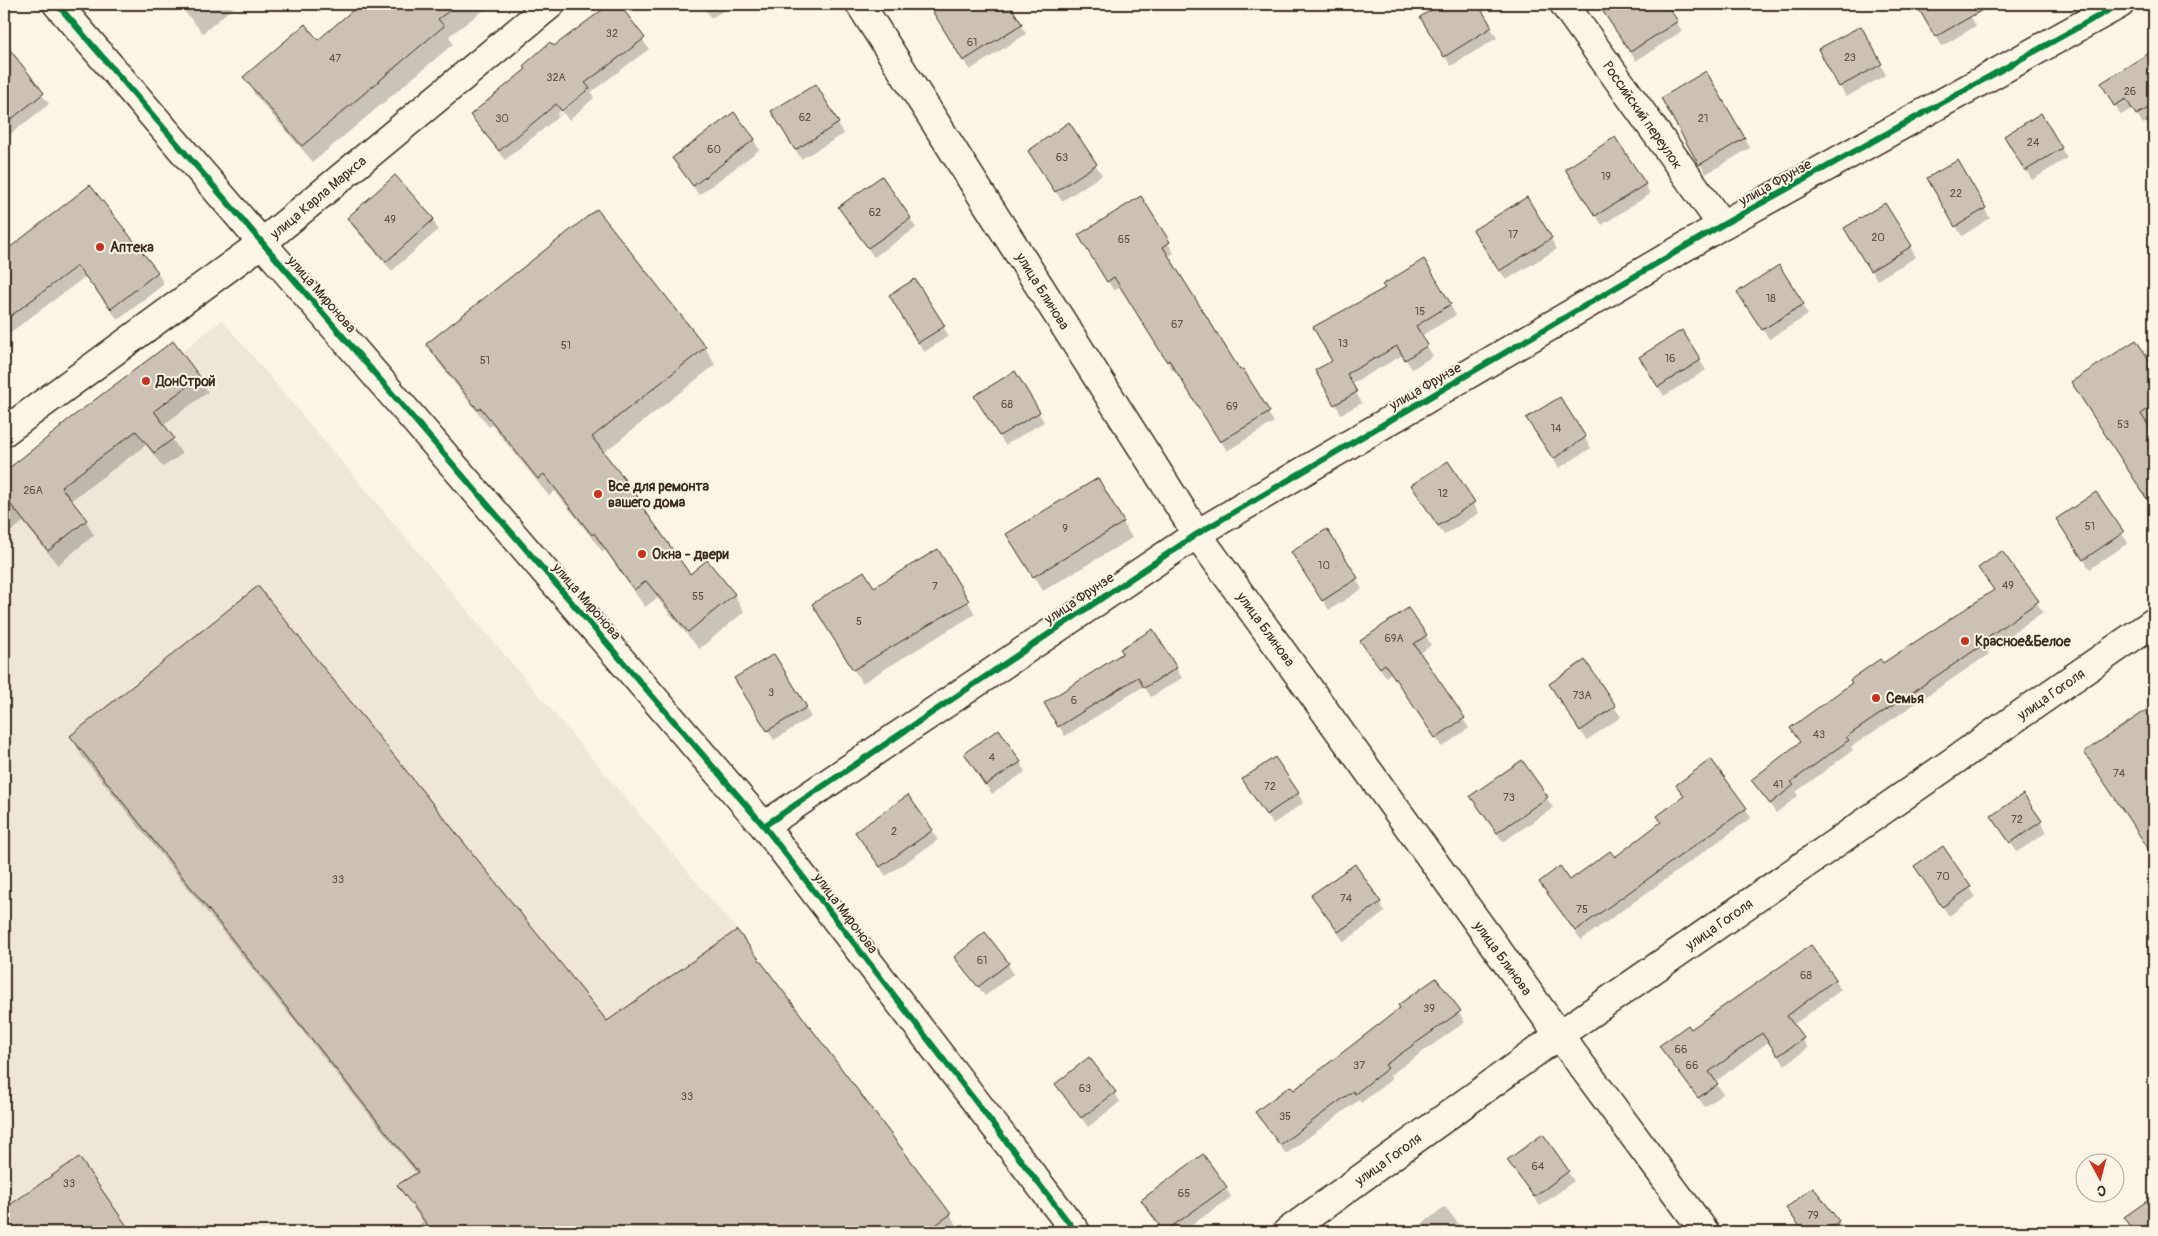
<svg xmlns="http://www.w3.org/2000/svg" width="2158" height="1236" font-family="Pangolin,sans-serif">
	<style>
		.built { fill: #eee6d6 }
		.shadow { fill: #0003; fill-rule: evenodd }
		.building { fill: #ccc2b3; stroke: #3b2a1e }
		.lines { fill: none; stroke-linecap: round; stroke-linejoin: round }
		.street-casing { stroke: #3b2a1e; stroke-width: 31 }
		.secondary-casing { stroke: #3b2a1e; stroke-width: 31 }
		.primary-casing { stroke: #3b2a1e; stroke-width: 31 }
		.street { stroke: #fcf5e5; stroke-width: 28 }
		.secondary { stroke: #fcf5e5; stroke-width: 28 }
		.primary { stroke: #fcf5e5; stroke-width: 28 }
		.cycleway-casing { stroke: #fcf5e5; stroke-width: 9 }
		.cycleway { stroke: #00873e; stroke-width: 6 }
		.poi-dot { fill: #c8321e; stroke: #fcf5e5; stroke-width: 2 }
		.labels { text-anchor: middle; stroke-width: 4; stroke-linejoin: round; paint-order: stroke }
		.number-label { font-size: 11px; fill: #5f5043 }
		.street-label { font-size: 14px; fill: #3b2a1e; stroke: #fcf5e5 }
		.poi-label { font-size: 14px; font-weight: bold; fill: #3b2a1e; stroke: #fcf5e5; text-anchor: start }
	</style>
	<rect width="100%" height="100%" fill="#fcf5e5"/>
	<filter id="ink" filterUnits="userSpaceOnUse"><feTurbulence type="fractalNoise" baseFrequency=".02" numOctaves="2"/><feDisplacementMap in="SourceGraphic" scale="10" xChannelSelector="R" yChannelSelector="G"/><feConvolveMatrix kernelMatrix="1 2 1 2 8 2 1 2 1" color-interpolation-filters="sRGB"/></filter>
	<g filter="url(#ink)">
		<path class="built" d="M 222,320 L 737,930 L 951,1214 L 926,1232 L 4,1232 L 4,492 Z"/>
		<path class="shadow" d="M 178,4 L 237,4 L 203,33 Z
			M 362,4 L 492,4 L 449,36 L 453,44 L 313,162 L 255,95 L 245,77 L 318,41 Z
			M 613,4 L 618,4 L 649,49 L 591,92 L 594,98 L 569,120 L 563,113 L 505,160 L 471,116 L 554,48 ZM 590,86 L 590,89 L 558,116 L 557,114 Z
			M 701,4 L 725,4 L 728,8 L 711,18 Z
			M 942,4 L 1008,4 L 1026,34 L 970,70 L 933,9 Z
			M 1444,4 L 1476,4 L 1497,38 L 1451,66 L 1421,18 Z
			M 1601,4 L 1665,4 L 1682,31 L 1636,61 Z
			M 1918,4 L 1963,4 L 1976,26 L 1942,46 Z
			M 1860,28 L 1886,75 L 1846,97 L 1820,50 Z
			M 4,44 L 49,104 L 4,139 Z
			M 2154,52 L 2154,118 L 2143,124 L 2133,108 L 2121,115 L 2102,83 Z
			M 1706,73 L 1750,148 L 1706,174 L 1662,98 Z
			M 815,86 L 844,134 L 801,159 L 773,111 Z
			M 2040,115 L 2067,158 L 2032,180 L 2005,136 Z
			M 1069,124 L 1102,175 L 1062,201 L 1035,161 Z
			M 754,140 L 759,150 L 699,195 L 680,168 Z
			M 1957,162 L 1990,218 L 1962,236 L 1928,179 Z
			M 1573,179 L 1645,184 L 1650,194 L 1602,225 Z
			M 90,187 L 157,272 L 164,284 L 118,320 L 85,277 L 4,337 L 4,253 Z
			M 1140,197 L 1174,253 L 1167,257 L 1240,372 L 1274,422 L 1227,451 L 1176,369 L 1173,371 L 1121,286 L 1114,291 L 1085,245 Z
			M 1526,199 L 1557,249 L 1506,280 L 1481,240 Z
			M 1885,205 L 1916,257 L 1877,280 L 1846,229 Z
			M 846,217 L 910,218 L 916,228 L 874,257 Z
			M 348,219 L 433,220 L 438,230 L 392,271 L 354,228 Z
			M 1423,261 L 1456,315 L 1421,336 L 1433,356 L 1412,369 L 1403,355 L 1351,384 L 1362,403 L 1341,414 L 1316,371 L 1333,361 L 1386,289 Z
			M 1779,267 L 1808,315 L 1769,339 L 1745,302 Z
			M 891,296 L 943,327 L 949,336 L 924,352 Z
			M 2136,342 L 2154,369 L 2154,426 L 2149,429 L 2154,437 L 2154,500 L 2150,503 L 2072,383 Z
			M 428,344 L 705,347 L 715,365 L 603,453 L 637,498 L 690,576 L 734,594 L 744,612 L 699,649 L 657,598 L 645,607 L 605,550 L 603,552 L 555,491 L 549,496 L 492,425 L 489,427 L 438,362 Z
			M 1700,361 L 1706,370 L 1664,396 L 1646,367 Z
			M 1015,373 L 1044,422 L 1005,445 L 976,396 Z
			M 199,377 L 208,392 L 163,425 L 182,454 L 163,467 L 146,445 L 70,501 L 86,521 L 94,535 L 58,565 L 23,522 L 4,537 L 4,474 L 62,427 Z
			M 1560,399 L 1591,448 L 1559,468 L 1534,429 Z
			M 1448,463 L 1479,513 L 1444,535 L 1418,495 Z
			M 1098,480 L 1132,538 L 1043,591 L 1017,549 Z
			M 2096,494 L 2128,543 L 2090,569 L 2063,529 Z
			M 1327,531 L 1362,589 L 1329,610 L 1298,562 Z
			M 938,550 L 975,614 L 862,683 L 821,617 Z
			M 2002,552 L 2043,612 L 1987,651 L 1989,654 L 1851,747 L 1853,750 L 1796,792 L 1798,796 L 1776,813 L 1752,780 L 1995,591 Z
			M 1153,630 L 1182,678 L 1151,697 L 1144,686 L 1065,736 L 1045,704 L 1124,654 Z
			M 1426,636 L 1431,645 L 1420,654 L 1469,728 L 1442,747 L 1391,673 L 1386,677 L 1368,651 Z
			M 774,656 L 811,717 L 774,740 L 742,688 Z
			M 1584,662 L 1621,717 L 1587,740 L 1550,685 Z
			M 2154,700 L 2154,776 L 2145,782 L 2154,796 L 2154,844 L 2148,848 L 2086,752 L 2153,707 L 2151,703 Z
			M 71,736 L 607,1023 L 950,1214 L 960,1232 L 409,1232 L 423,1222 L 399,1185 L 417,1174 L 82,756 Z
			M 1522,761 L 1553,808 L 1503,842 L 1477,806 Z
			M 1020,762 L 1025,772 L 992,794 L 971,763 Z
			M 1250,789 L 1298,793 L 1303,803 L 1273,824 Z
			M 2023,796 L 2047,832 L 2017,852 L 1999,826 Z
			M 1685,797 L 1746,809 L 1751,818 L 1581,940 L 1547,892 L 1614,858 L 1662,823 Z
			M 932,831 L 938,840 L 886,876 L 863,842 Z
			M 1942,848 L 1976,897 L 1949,916 L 1922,876 Z
			M 1380,903 L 1385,912 L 1344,942 L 1319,905 Z
			M 1810,947 L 1841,990 L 1793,1025 L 1808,1048 L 1785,1065 L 1768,1042 L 1715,1082 L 1723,1094 L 1705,1107 L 1661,1047 L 1691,1031 Z
			M 956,957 L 1008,964 L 1013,974 L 985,996 Z
			M 1436,979 L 1465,1022 L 1390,1075 L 1392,1079 L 1361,1103 L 1359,1100 L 1286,1154 L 1256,1113 L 1293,1092 Z
			M 1057,1084 L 1115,1093 L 1120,1102 L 1088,1127 Z
			M 1542,1136 L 1574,1181 L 1540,1206 L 1514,1170 Z
			M 79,1159 L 130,1232 L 4,1232 L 4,1210 Z
			M 1226,1188 L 1231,1197 L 1182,1232 L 1164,1232 L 1148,1210 Z
			M 1813,1189 L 1846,1232 L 1804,1232 L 1793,1218 L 1788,1209 Z
			M 2154,1197 L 2154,1232 L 2135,1232 L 2126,1217 Z
			M 1445,1207 L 1465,1232 L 1423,1232 L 1419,1226 Z"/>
		<path class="building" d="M 360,4 L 459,4 L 438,19 L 444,26 L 302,146 L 243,77 L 305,24 L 318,40 Z
			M 610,4 L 619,4 L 645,38 L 585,83 L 590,88 L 562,111 L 556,104 L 499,151 L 470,115 L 526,69 L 523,66 L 550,42 L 554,46 Z
			M 928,4 L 1009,4 L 1022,24 L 963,61 Z
			M 1441,4 L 1478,4 L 1492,27 L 1444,57 L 1420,17 Z
			M 1598,4 L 1666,4 L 1678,21 L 1630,52 Z
			M 1916,4 L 1993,4 L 1935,37 Z
			M 1861,26 L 1882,64 L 1839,87 L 1818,49 Z
			M 4,42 L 44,93 L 4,125 Z
			M 2154,50 L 2154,105 L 2136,115 L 2126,99 L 2114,106 L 2101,83 Z
			M 1706,71 L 1745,138 L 1699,165 L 1661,98 Z
			M 816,84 L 839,123 L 795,150 L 771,111 Z
			M 734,112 L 755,139 L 693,186 L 672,158 Z
			M 2041,113 L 2062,148 L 2025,171 L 2004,136 Z
			M 1069,122 L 1097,164 L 1055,192 L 1028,151 Z
			M 1615,137 L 1646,184 L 1595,216 L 1565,169 Z
			M 1958,160 L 1986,208 L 1955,227 L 1927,178 Z
			M 395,175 L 434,219 L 386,262 L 347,218 Z
			M 882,176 L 911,218 L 868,248 L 838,207 Z
			M 90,185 L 158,272 L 111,309 L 77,266 L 4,321 L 4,252 Z
			M 1141,196 L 1170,242 L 1163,247 L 1240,370 L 1243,369 L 1270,412 L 1220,442 L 1169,360 L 1167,362 L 1114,277 L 1107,282 L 1078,235 Z
			M 1527,197 L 1552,238 L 1499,271 L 1473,230 Z
			M 1885,203 L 1912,246 L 1870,271 L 1844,228 Z
			M 597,209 L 706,347 L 592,437 L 638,497 L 636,498 L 690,574 L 707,560 L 735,594 L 688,632 L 646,581 L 634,590 L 594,533 L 592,535 L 544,474 L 538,479 L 481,408 L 478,410 L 426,344 Z
			M 1424,259 L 1451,304 L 1416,326 L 1428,345 L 1405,360 L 1397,346 L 1347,374 L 1357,392 L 1334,405 L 1315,370 L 1332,361 L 1313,327 L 1385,288 L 1382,285 Z
			M 1779,265 L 1804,304 L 1762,330 L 1737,292 Z
			M 915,279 L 945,326 L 918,343 L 889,295 Z
			M 1682,330 L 1701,360 L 1658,387 L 1639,357 Z
			M 2136,340 L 2154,367 L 2154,405 L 2141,414 L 2154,434 L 2154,510 L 2071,382 Z
			M 173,341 L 200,377 L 154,411 L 174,438 L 154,453 L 136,431 L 61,487 L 87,520 L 48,551 L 4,496 L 4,472 L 61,427 L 60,426 Z
			M 1015,371 L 1040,412 L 999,436 L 974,396 Z
			M 1560,397 L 1586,437 L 1553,459 L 1526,418 Z
			M 1448,461 L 1475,502 L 1438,526 L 1411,485 Z
			M 1098,478 L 1124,522 L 1033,577 L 1006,534 Z
			M 2096,492 L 2124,532 L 2083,560 L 2056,519 Z
			M 1327,529 L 1358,578 L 1322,601 L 1291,552 Z
			M 938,549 L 969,601 L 853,670 L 812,604 L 864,571 L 874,587 Z
			M 2002,551 L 2039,601 L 1982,641 L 1984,644 L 1846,737 L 1849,740 L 1791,782 L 1794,785 L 1770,804 L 1751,780 L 1800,742 L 1790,728 L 1852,683 L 1850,680 L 1880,659 L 1883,663 L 1994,590 L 1978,568 Z
			M 258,586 L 607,1021 L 737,930 L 951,1214 L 926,1232 L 433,1232 L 397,1185 L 418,1172 L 70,736 Z
			M 1408,608 L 1427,635 L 1414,644 L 1465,718 L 1435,738 L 1385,664 L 1380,668 L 1360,641 Z
			M 1153,629 L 1177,668 L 1144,688 L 1138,677 L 1058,727 L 1044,703 L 1123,653 L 1120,649 Z
			M 774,654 L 807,707 L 767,731 L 734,678 Z
			M 1585,660 L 1616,706 L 1580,731 L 1549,684 Z
			M 2154,705 L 2154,857 L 2084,752 Z
			M 999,729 L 1021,762 L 985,785 L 964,753 Z
			M 1275,757 L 1299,793 L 1266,815 L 1242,779 Z
			M 1711,759 L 1747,808 L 1575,931 L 1539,882 L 1560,866 L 1570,880 L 1610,851 L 1615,857 L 1661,822 L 1657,816 L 1684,796 L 1676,785 Z
			M 1522,760 L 1548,797 L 1497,833 L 1470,796 Z
			M 2023,794 L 2042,821 L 2010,843 L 1991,816 Z
			M 908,795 L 933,830 L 880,867 L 855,832 Z
			M 1943,846 L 1971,887 L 1942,907 L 1914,866 Z
			M 1355,864 L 1381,902 L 1338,932 L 1311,895 Z
			M 985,932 L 1009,963 L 978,987 L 954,957 Z
			M 1811,945 L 1836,979 L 1787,1016 L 1804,1038 L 1778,1056 L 1762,1033 L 1709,1072 L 1718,1084 L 1698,1098 L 1659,1046 L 1688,1025 L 1691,1029 Z
			M 1436,978 L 1461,1011 L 1385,1065 L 1388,1068 L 1355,1094 L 1353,1091 L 1280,1145 L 1255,1112 L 1290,1086 L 1294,1090 L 1400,1008 L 1398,1005 Z
			M 1089,1057 L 1116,1092 L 1081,1118 L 1055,1084 Z
			M 1543,1134 L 1569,1171 L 1534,1197 L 1507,1160 Z
			M 1203,1154 L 1227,1187 L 1164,1232 L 1141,1200 Z
			M 79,1157 L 131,1232 L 4,1232 L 4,1209 Z
			M 1813,1187 L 1839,1221 L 1825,1232 L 1804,1232 L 1786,1208 Z
			M 2154,1196 L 2154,1232 L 2135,1232 L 2124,1217 Z"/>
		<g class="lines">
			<g class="street-casing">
				<path id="street" d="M 860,4 L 1197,534 L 1559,1035 L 1705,1232
					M 1564,4 L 1722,225
					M 262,243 L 764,826 L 1076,1232
					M 4,432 L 262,243 L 551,4
					M 764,826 L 1197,534 L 1722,225 L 2120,4"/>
			</g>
			<g class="secondary-casing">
				<path id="secondary" d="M 57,4 L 262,243"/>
			</g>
			<g class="primary-casing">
				<path id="primary" d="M 1287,1232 L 1559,1035 L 2154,622"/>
			</g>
			<use href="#street" class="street"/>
			<use href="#secondary" class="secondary"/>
			<use href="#primary" class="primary"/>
			<g class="cycleway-casing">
				<path id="cycleway" d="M 57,4 L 764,826 L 1076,1232
					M 764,826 L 1197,534 L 1722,225 L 2120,4"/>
			</g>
			<use href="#cycleway" class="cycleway"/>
		</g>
	</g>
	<g class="poi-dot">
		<circle cx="100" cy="247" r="5"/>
		<circle cx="146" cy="381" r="5"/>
		<circle cx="598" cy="494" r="5"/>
		<circle cx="642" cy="554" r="5"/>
		<circle cx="1965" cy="641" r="5"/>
		<circle cx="1876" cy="698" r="5"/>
	</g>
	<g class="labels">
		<g class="number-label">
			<text x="612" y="37">32</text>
			<text x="972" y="46">61</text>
			<text x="1850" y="61">23</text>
			<text x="335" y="62">47</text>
			<text x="556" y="81">32А</text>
			<text x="2130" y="95">26</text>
			<text x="805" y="121">62</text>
			<text x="502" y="122">30</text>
			<text x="1703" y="122">21</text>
			<text x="2033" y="146">24</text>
			<text x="714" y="153">60</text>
			<text x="1062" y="161">63</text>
			<text x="1606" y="180">19</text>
			<text x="1956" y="197">22</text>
			<text x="875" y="216">62</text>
			<text x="390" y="223">49</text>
			<text x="1513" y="238">17</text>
			<text x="1878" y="241">20</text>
			<text x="1124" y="243">65</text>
			<text x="1771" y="302">18</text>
			<text x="1420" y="315">15</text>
			<text x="1177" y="328">67</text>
			<text x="1343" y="347">13</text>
			<text x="566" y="349">51</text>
			<text x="1670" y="362">16</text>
			<text x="485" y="364">51</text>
			<text x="1007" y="408">68</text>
			<text x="1232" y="410">69</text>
			<text x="2123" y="428">53</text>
			<text x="1556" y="432">14</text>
			<text x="33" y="494">26А</text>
			<text x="1443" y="497">12</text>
			<text x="2090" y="530">51</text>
			<text x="1065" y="532">9</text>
			<text x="1324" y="569">10</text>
			<text x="2008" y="589">49</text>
			<text x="935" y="590">7</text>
			<text x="698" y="600">55</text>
			<text x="859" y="625">5</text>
			<text x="1394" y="642">69А</text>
			<text x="771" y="696">3</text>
			<text x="1582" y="699">73А</text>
			<text x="1074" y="704">6</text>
			<text x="1819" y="738">43</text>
			<text x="992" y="761">4</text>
			<text x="2119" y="777">74</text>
			<text x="1778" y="788">41</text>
			<text x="1270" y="790">72</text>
			<text x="1509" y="801">73</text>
			<text x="2017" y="823">72</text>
			<text x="894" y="835">2</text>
			<text x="1943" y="880">70</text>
			<text x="338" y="883">33</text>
			<text x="1346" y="902">74</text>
			<text x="1582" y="913">75</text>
			<text x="982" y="964">61</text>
			<text x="1806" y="979">68</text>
			<text x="1429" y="1012">39</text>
			<text x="1681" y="1053">66</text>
			<text x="1359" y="1069">37</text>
			<text x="1692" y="1069">66</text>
			<text x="1085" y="1092">63</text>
			<text x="687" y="1100">33</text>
			<text x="1285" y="1120">35</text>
			<text x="1538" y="1170">64</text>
			<text x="69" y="1187">33</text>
			<text x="1184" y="1197">65</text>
			<text x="1813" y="1219">79</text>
		</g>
		<g class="street-label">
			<text transform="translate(1643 115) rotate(55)" y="5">Российский переулок</text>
			<text transform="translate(1775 182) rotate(-29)" y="5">улица Фрунзе</text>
			<text transform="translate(318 197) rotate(-40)" y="5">улица Карла Маркса</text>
			<text transform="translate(1043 291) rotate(58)" y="5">улица Блинова</text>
			<text transform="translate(322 294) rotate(49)" y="5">улица Миронова</text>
			<text transform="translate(1425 386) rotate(-30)" y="5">улица Фрунзе</text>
			<text transform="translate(1079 598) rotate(-34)" y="5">улица Фрунзе</text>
			<text transform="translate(587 601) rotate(49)" y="5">улица Миронова</text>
			<text transform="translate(1266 629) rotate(54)" y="5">улица Блинова</text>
			<text transform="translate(2051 694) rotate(-35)" y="5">улица Гоголя</text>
			<text transform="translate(846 913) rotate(53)" y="5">улица Миронова</text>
			<text transform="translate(1719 924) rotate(-35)" y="5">улица Гоголя</text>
			<text transform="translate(1503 958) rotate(54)" y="5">улица Блинова</text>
			<text transform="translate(1388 1159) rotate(-36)" y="5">улица Гоголя</text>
		</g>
		<g class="poi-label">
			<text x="110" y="252">Аптека</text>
			<text x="156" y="386">ДонСтрой</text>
			<text x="608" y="491">Все для ремонта<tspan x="608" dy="16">вашего дома</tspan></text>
			<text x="652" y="559">Окна - двери</text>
			<text x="1975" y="646">Красное&amp;Белое</text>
			<text x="1886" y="703">Семья</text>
		</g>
	</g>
	<rect width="2158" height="1236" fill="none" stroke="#fcf5e5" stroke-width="20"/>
	<rect x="10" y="10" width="2138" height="1216" fill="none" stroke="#3b2a1e" stroke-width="2" filter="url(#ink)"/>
	<g transform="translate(2100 1178) rotate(173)"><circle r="24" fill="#fcf5e5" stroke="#afa495"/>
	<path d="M0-4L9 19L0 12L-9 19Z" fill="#c8321e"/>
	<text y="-8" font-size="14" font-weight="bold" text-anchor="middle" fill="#3b2a1e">С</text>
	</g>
</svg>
